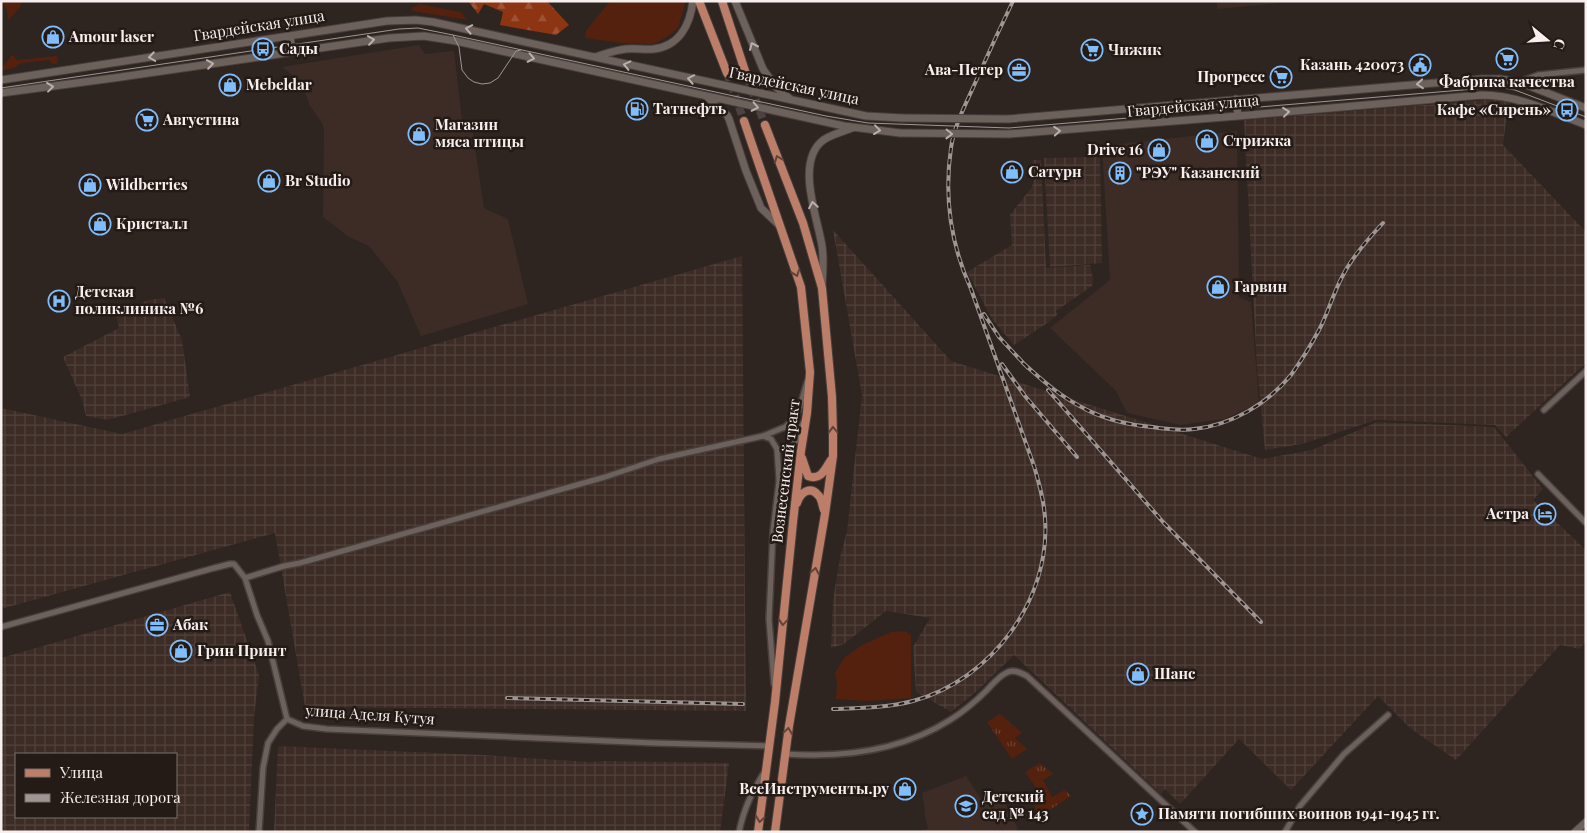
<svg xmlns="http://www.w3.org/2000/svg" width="1587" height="833" font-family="'Playfair Display',serif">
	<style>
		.built { fill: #3d2c26 }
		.industrial { fill: url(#industrial-grid); fill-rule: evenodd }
		.grass { fill: #54210e }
		.forest { fill: url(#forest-firs) }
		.park { fill: url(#park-tufts) }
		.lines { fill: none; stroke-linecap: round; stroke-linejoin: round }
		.primary-tunnel { stroke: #4c423f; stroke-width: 8; stroke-dasharray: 8 4; stroke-linecap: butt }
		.street-casing { stroke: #483f3c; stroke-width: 8 }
		.secondary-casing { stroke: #483f3c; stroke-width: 9 }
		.primary-casing { stroke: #483f3c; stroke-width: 10 }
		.street { stroke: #6d615c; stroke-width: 5 }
		.secondary { stroke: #6d615c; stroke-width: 7 }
		.primary { stroke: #bd7e69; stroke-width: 8 }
		.tram { stroke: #9f9693; stroke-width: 1 }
		.rail-casing { stroke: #9f9693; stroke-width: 4 }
		.rail { stroke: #241b17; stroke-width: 2; stroke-dasharray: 5.5; stroke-linecap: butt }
		.secondary-bridge-casing { stroke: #483f3c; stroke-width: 9; stroke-linecap: butt }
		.secondary-bridge { stroke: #6d615c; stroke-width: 7 }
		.oneway { stroke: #b9afac }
		.oneway2 { stroke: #614338 }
		.labels { text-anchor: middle; stroke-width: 5; stroke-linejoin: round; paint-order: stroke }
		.street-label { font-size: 15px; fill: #f7efed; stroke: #241b17 }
		.poi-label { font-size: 15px; font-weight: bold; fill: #f7efed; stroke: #241b17; text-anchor: start }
	</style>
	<defs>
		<pattern id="industrial-grid" width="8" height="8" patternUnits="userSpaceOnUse" patternTransform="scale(1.25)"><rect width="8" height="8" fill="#3d2c26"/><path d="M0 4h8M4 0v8" fill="none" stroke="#50413b"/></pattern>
		<pattern id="forest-firs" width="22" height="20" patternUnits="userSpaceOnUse" patternTransform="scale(1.25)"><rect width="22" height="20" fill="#8d3412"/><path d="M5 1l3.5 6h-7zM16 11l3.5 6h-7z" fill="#9e5235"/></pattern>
		<pattern id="park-tufts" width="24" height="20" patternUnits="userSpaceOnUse" patternTransform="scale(1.25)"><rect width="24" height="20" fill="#54210e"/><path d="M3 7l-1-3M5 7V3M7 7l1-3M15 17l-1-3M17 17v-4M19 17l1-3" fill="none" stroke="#6d4231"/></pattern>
	</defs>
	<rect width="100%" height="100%" fill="#2e2420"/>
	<path class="built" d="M 1217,1 L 1279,1 L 1279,3 L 1217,9 Z
		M 419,45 L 425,54 L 454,51 L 463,128 L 472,127 L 484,208 L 508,219 L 528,304 L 421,336 L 397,281 L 369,246 L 349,237 L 323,217 L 324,130 L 322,123 L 310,106 L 301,82 L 282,67 Z
		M 1237,131 L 1239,297 L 1251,302 L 1259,403 L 1224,419 L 1180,425 L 1127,413 L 1116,391 L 1050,328 L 1110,280 L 1102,146 Z
		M 966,776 L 983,802 L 1001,794 L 1018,829 L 1011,832 L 917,832 L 928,829 L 924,813 L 925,810 L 922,793 Z"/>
	<path class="industrial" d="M 1499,99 L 1512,101 L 1507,114 L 1503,145 L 1586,232 L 1586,363 L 1506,437 L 1495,425 L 1376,420 L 1302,444 L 1265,450 L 1257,368 L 1244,120 Z
		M 1100,157 L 1102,263 L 1050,267 L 1044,158 Z
		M 1034,160 L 1041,160 L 1046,268 L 1090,265 L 1093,279 L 1092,286 L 1056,311 L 1058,314 L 1049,322 L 1014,345 L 992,319 L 967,272 L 1012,245 L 1010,215 L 1032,187 L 1035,176 L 1032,162 Z
		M 833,230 L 951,361 L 1262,459 L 1312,450 L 1377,422 L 1494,427 L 1543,489 L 1533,500 L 1586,550 L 1586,641 L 1580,649 L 1560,645 L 1456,760 L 1411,729 L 1378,696 L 1291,790 L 1239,739 L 1180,804 L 1165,789 L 1161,794 L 1014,655 L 977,691 L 951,712 L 916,692 L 913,647 L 930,618 L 886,611 L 844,644 L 831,648 L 833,600 L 840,557 L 847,531 L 862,395 Z
		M 742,256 L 746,711 L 305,707 L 275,533 L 1,609 L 1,408 L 122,434 Z
		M 164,298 L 182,340 L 190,397 L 108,420 L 86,416 L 82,400 L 63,357 L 119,328 L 116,314 L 148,300 Z
		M 230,592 L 259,675 L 254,717 L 249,832 L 1,832 L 1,658 ZM 16,754 L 176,754 L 176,817 L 16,817 Z
		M 278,746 L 483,755 L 590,762 L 605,761 L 729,763 L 720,832 L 274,832 Z"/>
	<path class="grass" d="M 2,1 L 22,1 L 20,7 L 8,21 L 7,10 Z
		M 610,1 L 686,1 L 678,28 L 667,37 L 654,44 L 622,43 L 585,38 L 586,31 Z
		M 420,4 L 461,12 L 467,20 L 413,11 L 411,8 Z
		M 14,55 L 16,60 L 57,56 L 58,63 L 53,64 L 49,60 L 21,63 L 14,68 L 3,70 L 2,68 L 11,56 Z
		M 905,631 L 911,635 L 911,698 L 869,701 L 836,699 L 837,682 L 835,673 L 844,658 L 862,645 L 891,632 Z"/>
	<path class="forest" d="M 468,1 L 547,1 L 569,25 L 556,35 L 500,25 L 503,12 L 484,4 L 478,14 Z"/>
	<path class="park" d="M 1000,714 L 1022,733 L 1015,738 L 1027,749 L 1012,759 L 987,722 Z
		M 1040,763 L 1053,774 L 1043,780 L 1052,797 L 1065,790 L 1071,796 L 1039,817 L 1033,803 L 1042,796 L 1025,772 Z"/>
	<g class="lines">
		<path class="primary-tunnel" d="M 727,73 L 744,121
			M 747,77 L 765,125"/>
		<g class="street-casing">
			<path id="street" d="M 1519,82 L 1538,75 L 1586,70
				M 1544,410 L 1586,371
				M 763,436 L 771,439 L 777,449 L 779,480
				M 1538,474 L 1586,523
				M 245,578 L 284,566 L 300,563 L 605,477 L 659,459 L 763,436 L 785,427 L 794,419 L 799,410 L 807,382
				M 1,627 L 214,568 L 230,564 L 234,564 L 245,578 L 257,615 L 268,641 L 287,719
				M 774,684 L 769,619 L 773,531 L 779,481 L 803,423
				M 287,719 L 303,726 L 327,729 L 654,743 L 769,746
				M 785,754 C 842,758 901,751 950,720 C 963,712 975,702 986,691 C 992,685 998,677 1006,673 C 1013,669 1020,672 1027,676 L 1195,832
				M 259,832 L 263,768 L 268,743 L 277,729 L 287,719
				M 739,832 C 744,808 752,792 765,771
				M 1285,832 L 1300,806 L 1344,754 L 1388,715"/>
		</g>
		<g class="secondary-casing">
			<path id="secondary" d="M 735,1 L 763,69 L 775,86 L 790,99
				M 290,36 L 292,52
				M 595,57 C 605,54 616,50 626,49 C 635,48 645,50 654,49 C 679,46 690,25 693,1
				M 1,80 L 387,21 L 416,20 L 433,22 L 866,116 L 902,118
				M 1,93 L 114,78 L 389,38 L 424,36 L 456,41 L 844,126 L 900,133
				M 707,97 L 727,115 L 729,119 L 746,171 L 761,208 L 780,226
				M 1236,99 L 1238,116
				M 1008,119 L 1482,79 L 1500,79 L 1519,82 L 1586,108
				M 1009,134 L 1238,116 L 1482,95 C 1518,95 1552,112 1586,125
				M 822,285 C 823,272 824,259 822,246 C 818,219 796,165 821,142 C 828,135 843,132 852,128
				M 1575,832 L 1586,822"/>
		</g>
		<g class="primary-casing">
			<path id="primary" d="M 699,1 L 727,73
				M 722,1 L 747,77
				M 744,121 L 801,287 L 810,372 L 807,413 L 801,451 L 793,522 L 775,702 L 758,832
				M 765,125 L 803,223 L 822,288 L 832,397 L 833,433 L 833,456 L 825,514 L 789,726 L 775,832
				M 802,458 L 808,476 C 821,481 825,469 831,460
				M 797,503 C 800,493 810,485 818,495 C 822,498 822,505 824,510"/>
		</g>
		<use href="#street" class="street"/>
		<use href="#secondary" class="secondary"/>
		<use href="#primary" class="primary"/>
		<path class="tram" d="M 453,35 L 459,47 L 462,70 L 468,78 L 474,82 L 482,84 L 490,83 L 498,78 L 516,51 L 521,50
			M 1,88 L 399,29 L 418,28 L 453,35 L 826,116 L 868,123 L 1009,128 L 1498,87 L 1515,90 L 1586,117"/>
		<g class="rail-casing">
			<path id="rail" d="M 984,314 L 999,337 L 1028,368
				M 1023,363 C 1044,382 1061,397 1087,410 C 1107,420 1130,425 1152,427 C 1166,429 1181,431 1194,429 C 1232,425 1267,404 1291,375 C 1301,361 1311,345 1319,330 C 1328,313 1333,294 1342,277 C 1352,257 1367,240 1383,223
				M 1002,364 L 1025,396 L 1077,457
				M 1048,390 L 1163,522 L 1261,622
				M 507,698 L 743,704
				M 833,709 C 859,708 887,708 913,701 C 991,680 1051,600 1045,518 C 1044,500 1039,483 1034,466 L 971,289 C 951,245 944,196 951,148 C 954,125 967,102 976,81 C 988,54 1000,28 1013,1"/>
		</g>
		<use href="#rail" class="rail"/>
		<g class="secondary-bridge-casing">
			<path id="secondary-bridge" d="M 902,118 L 1008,119
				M 900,133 L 1009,134"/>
		</g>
		<use href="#secondary-bridge" class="secondary-bridge"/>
	</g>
	<defs><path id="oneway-chevron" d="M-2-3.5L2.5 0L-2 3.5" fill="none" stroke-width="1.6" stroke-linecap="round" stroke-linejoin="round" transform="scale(1.25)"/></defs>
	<g class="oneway">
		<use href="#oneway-chevron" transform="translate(469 29) rotate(-169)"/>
		<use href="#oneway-chevron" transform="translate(371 40) rotate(-8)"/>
		<use href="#oneway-chevron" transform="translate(753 46) rotate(-114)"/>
		<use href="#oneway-chevron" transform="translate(152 57) rotate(171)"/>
		<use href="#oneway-chevron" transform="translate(531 58) rotate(12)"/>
		<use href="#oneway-chevron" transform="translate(210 64) rotate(-8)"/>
		<use href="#oneway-chevron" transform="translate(627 65) rotate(-167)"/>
		<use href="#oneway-chevron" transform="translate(691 79) rotate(-169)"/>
		<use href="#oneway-chevron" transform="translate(1420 84) rotate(175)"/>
		<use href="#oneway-chevron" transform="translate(50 87) rotate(-7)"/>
		<use href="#oneway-chevron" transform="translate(755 107) rotate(12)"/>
		<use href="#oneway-chevron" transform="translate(1286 112) rotate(-6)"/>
		<use href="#oneway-chevron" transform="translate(877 130) rotate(7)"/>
		<use href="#oneway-chevron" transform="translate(1057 131) rotate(-4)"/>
		<use href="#oneway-chevron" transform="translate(949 134) rotate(1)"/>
		<use href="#oneway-chevron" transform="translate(813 205) rotate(-99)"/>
	</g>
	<g class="oneway2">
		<use href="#oneway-chevron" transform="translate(778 159) rotate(-111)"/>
		<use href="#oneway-chevron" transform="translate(796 273) rotate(71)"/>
		<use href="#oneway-chevron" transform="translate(833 430) rotate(-91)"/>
		<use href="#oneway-chevron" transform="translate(815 571) rotate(-80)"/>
		<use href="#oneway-chevron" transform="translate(783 622) rotate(95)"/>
		<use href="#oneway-chevron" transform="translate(788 731) rotate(-82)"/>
		<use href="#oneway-chevron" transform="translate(760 819) rotate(98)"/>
	</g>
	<defs>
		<g id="shop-ring" transform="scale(1.125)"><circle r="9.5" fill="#241b17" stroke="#80bdfa" stroke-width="1.5"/><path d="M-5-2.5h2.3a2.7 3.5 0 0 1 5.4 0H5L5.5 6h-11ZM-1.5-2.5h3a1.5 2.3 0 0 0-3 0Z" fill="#80bdfa"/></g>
		<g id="bus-ring" transform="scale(1.125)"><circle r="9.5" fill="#241b17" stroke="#80bdfa" stroke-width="1.5"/><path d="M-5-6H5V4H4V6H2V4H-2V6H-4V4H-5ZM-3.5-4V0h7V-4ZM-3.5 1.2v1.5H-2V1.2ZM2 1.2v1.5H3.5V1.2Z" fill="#80bdfa"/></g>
		<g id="supermarket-ring" transform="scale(1.125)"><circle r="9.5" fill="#241b17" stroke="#80bdfa" stroke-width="1.5"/><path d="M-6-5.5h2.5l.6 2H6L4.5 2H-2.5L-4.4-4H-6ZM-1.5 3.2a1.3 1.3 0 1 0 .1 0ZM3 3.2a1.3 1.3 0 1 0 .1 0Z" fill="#80bdfa"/></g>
		<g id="civic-ring" transform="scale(1.125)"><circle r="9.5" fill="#241b17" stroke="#80bdfa" stroke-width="1.5"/><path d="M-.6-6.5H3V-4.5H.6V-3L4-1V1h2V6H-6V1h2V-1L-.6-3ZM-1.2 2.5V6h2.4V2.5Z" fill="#80bdfa"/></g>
		<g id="office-ring" transform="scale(1.125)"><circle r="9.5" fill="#241b17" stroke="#80bdfa" stroke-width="1.5"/><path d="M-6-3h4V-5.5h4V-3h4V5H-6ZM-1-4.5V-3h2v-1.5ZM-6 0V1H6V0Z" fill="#80bdfa"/></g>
		<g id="fuel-ring" transform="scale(1.125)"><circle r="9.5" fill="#241b17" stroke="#80bdfa" stroke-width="1.5"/><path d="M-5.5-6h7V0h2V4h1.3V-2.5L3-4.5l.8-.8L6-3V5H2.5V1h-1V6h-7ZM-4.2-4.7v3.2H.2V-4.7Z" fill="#80bdfa"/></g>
		<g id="building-ring" transform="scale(1.125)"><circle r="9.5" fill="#241b17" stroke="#80bdfa" stroke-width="1.5"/><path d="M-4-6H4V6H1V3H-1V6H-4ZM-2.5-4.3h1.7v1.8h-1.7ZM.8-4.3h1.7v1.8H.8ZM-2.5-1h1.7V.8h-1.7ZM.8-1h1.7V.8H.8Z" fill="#80bdfa"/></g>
		<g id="hospital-ring" transform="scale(1.125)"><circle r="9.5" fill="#241b17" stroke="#80bdfa" stroke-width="1.5"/><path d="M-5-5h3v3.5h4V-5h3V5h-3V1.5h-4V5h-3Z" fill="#80bdfa"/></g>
		<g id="hotel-ring" transform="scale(1.125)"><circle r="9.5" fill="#241b17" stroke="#80bdfa" stroke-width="1.5"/><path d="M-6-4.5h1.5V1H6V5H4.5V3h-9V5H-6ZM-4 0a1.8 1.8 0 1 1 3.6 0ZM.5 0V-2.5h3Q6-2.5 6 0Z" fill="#80bdfa"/></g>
		<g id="school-ring" transform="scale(1.125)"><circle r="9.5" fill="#241b17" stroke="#80bdfa" stroke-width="1.5"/><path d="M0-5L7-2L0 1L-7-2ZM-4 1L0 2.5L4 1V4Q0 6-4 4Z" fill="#80bdfa"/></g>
		<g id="sight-ring" transform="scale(1.125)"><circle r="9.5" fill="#241b17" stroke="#80bdfa" stroke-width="1.5"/><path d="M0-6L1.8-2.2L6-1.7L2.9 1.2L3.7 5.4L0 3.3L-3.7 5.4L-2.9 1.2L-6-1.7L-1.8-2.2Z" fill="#80bdfa"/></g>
	</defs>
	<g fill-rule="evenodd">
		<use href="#shop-ring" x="53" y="37"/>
		<use href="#bus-ring" x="263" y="49"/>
		<use href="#supermarket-ring" x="1092" y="50"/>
		<use href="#supermarket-ring" x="1507" y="59"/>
		<use href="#civic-ring" x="1420" y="65"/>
		<use href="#office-ring" x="1019" y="70"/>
		<use href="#supermarket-ring" x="1281" y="77"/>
		<use href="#shop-ring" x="230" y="85"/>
		<use href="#fuel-ring" x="637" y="109"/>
		<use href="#bus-ring" x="1567" y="110"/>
		<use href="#supermarket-ring" x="147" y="120"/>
		<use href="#shop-ring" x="419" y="134"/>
		<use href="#shop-ring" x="1207" y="141"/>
		<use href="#shop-ring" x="1159" y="150"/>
		<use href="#shop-ring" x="1012" y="172"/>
		<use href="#building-ring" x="1120" y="173"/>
		<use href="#shop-ring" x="269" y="181"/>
		<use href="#shop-ring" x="90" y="185"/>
		<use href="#shop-ring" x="100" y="224"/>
		<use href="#shop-ring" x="1218" y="287"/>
		<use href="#hospital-ring" x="59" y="301"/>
		<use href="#hotel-ring" x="1545" y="514"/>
		<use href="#office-ring" x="157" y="625"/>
		<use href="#shop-ring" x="181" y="651"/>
		<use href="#shop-ring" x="1138" y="674"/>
		<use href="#shop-ring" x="905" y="789"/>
		<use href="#school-ring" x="966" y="806"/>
		<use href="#sight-ring" x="1142" y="814"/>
	</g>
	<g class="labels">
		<g class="street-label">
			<text transform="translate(259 26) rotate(-9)" y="5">Гвардейская улица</text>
			<text transform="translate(794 86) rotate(12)" y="5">Гвардейская улица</text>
			<text transform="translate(1193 106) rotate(-5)" y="5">Гвардейская улица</text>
			<text transform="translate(786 471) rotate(-83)" y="5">Вознесенский тракт</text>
			<text transform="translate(370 715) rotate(4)" y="5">улица Аделя Кутуя</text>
		</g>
		<g class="poi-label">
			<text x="69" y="42">Amour laser</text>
			<text x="279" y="54">Сады</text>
			<text x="1108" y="55">Чижик</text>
			<text x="1404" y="70" text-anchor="end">Казань 420073</text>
			<text x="1003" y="75" text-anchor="end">Ава-Петер</text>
			<text x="1265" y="82" text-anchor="end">Прогресс</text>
			<text x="1507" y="87" text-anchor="middle">Фабрика качества</text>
			<text x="246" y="90">Mebeldar</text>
			<text x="653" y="114">Татнефть</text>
			<text x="1551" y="115" text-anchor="end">Кафе «Сирень»</text>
			<text x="163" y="125">Августина</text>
			<text x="435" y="130">Магазин<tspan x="435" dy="17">мяса птицы</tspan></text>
			<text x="1223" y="146">Стрижка</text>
			<text x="1143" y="155" text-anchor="end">Drive 16</text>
			<text x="1028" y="177">Сатурн</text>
			<text x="1136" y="178">"РЭУ" Казанский</text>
			<text x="285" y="186">Br Studio</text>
			<text x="106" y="190">Wildberries</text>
			<text x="116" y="229">Кристалл</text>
			<text x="1234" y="292">Гарвин</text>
			<text x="75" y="297">Детская<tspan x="75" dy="17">поликлиника №6</tspan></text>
			<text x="1529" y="519" text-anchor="end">Астра</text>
			<text x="173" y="630">Абак</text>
			<text x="197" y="656">Грин Принт</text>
			<text x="1154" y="679">Шанс</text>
			<text x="889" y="794" text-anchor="end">ВсеИнструменты.ру</text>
			<text x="982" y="802">Детский<tspan x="982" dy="17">сад № 143</tspan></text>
			<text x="1158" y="819">Памяти погибших воинов 1941-1945 гг.</text>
		</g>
	</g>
	<rect width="1587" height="833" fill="none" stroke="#f7efed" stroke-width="5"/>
	<rect x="15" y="753" width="162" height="65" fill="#241b17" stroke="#78706d"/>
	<rect x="25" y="769" width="25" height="8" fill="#bd7e69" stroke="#78706d"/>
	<text x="60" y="778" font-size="15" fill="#f7efed">Улица</text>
	<rect x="25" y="794" width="25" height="8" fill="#9f9693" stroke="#78706d"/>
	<text x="60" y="803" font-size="15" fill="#f7efed">Железная дорога</text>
	<g transform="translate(1547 40) rotate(108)" stroke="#241b17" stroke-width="4" paint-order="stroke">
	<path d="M0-4L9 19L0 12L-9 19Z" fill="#f7efed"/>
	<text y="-8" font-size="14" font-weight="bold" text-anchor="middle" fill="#f7efed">С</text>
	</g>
</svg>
